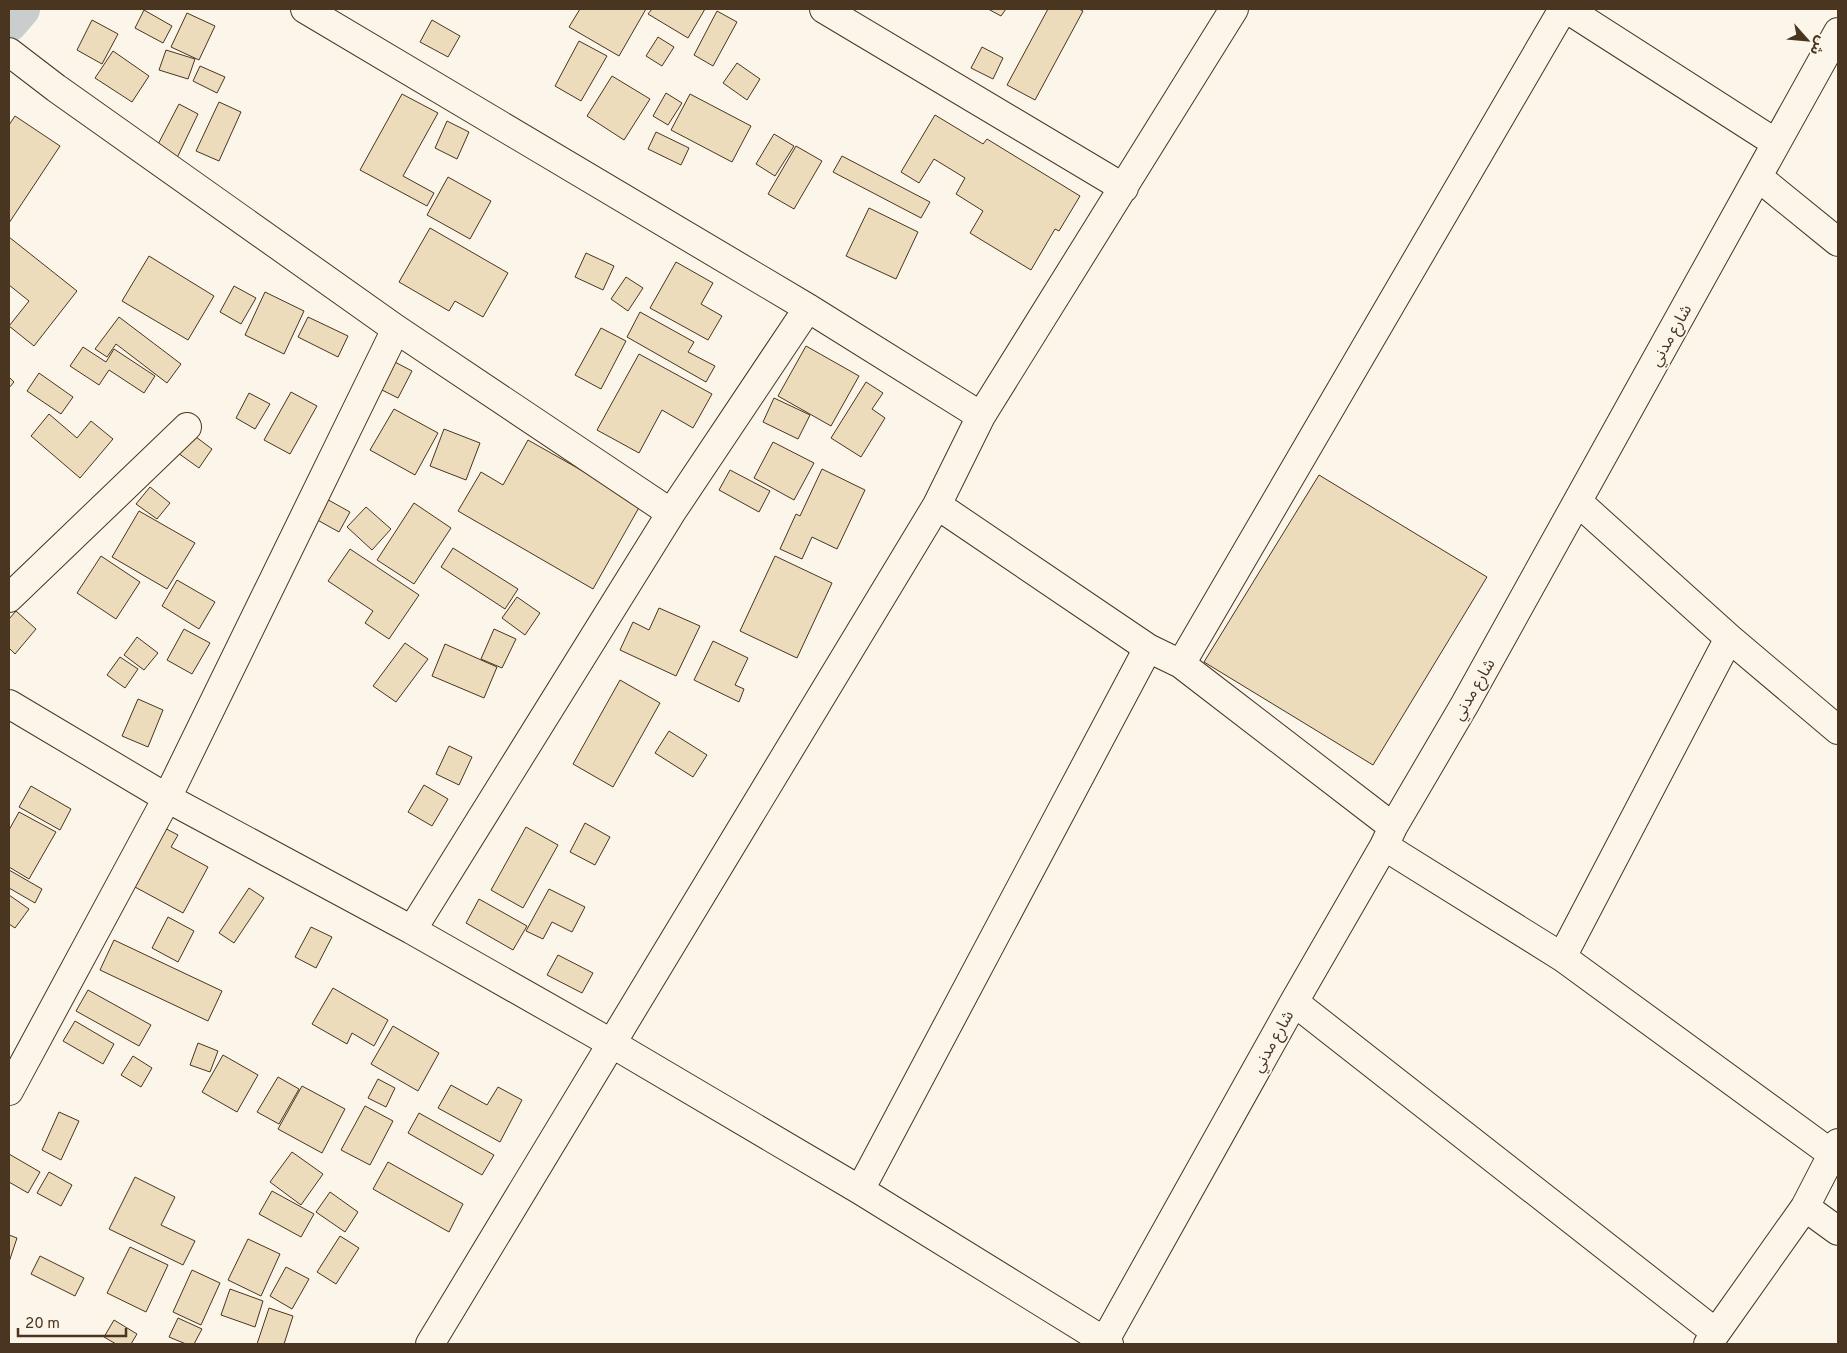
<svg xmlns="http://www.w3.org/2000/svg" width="1847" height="1353" font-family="Overpass,'Noto Sans Arabic',sans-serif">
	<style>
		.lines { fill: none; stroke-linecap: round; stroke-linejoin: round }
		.canal { stroke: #c9cecd; stroke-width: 38 }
		.building { fill: #ecdcbc; stroke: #4a3520 }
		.minor-casing { stroke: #4a3520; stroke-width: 30 }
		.minor { stroke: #fbf6e9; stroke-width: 28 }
		.labels { text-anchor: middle; stroke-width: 4; stroke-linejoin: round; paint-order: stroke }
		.street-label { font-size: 16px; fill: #4a3520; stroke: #fbf6e9 }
	</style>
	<rect width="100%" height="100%" fill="#fbf6e9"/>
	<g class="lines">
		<path class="canal" d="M 9,23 L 21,9"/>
	</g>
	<path class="building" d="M 580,9 L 646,9 L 619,56 L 569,27 Z
		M 652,9 L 705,9 L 688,38 L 648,14 Z
		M 988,9 L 1006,9 L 1001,16 Z
		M 1048,9 L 1079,9 L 1083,11 L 1035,100 L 1007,85 Z
		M 144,10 L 172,26 L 163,43 L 135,28 Z
		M 717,11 L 737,22 L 713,66 L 694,55 Z
		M 187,13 L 215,26 L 199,60 L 171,47 Z
		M 92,20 L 118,34 L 102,64 L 77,50 Z
		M 432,20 L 460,36 L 448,57 L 420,42 Z
		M 658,37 L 674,47 L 662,66 L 646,56 Z
		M 579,41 L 607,56 L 581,101 L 555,86 Z
		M 982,47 L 1003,58 L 993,79 L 971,68 Z
		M 166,50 L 195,59 L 188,79 L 159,70 Z
		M 113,51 L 149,76 L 132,102 L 95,78 Z
		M 737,63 L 760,79 L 747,100 L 723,83 Z
		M 200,66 L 225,77 L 217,93 L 193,81 Z
		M 612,76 L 650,99 L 624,140 L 587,116 Z
		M 666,93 L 682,103 L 668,125 L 653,116 Z
		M 402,94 L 438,113 L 403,176 L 434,193 L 427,206 L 360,170 Z
		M 690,94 L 751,126 L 732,162 L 671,130 Z
		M 219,102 L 241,112 L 219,161 L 196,151 Z
		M 179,104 L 198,114 L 175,162 L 154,152 Z
		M 935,115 L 983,144 L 987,139 L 1080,196 L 1059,231 L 1055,229 L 1031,270 L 970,233 L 983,211 L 956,194 L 965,178 L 934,159 L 919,183 L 901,172 Z
		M 15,116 L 60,146 L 9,223 L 9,125 Z
		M 447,121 L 469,132 L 457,159 L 435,148 Z
		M 656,132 L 689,148 L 681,165 L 648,149 Z
		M 774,134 L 794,146 L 775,176 L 756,164 Z
		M 796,146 L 822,161 L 794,209 L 768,194 Z
		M 842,156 L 930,202 L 921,218 L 833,172 Z
		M 448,177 L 491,201 L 470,239 L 427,215 Z
		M 869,208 L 918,232 L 896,279 L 846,256 Z
		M 430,228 L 508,273 L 483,317 L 455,301 L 449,311 L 399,282 Z
		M 9,237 L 77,291 L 34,346 L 9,326 L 29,301 L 9,285 Z
		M 586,253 L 614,266 L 603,290 L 575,277 Z
		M 149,256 L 214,296 L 188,340 L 122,301 Z
		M 676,262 L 713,283 L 701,304 L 722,316 L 708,340 L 650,308 Z
		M 626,277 L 643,288 L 628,311 L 611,299 Z
		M 234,286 L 256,298 L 241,324 L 220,312 Z
		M 265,292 L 304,311 L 284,354 L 245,335 Z
		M 640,312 L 694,342 L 688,352 L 715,366 L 706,382 L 627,337 Z
		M 119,317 L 181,364 L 167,383 L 116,344 L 107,357 L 95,349 Z
		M 308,317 L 348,336 L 338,357 L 298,337 Z
		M 601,328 L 626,341 L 601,389 L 575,375 Z
		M 806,346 L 859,376 L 831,426 L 778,396 Z
		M 83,347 L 106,362 L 114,349 L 155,376 L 144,393 L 109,370 L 99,385 L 70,366 Z
		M 639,354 L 712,394 L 693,428 L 662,410 L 639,453 L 597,430 Z
		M 393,361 L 412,371 L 398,398 L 378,388 Z
		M 39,373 L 73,397 L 61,414 L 27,391 Z
		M 9,377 L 14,382 L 9,388 Z
		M 866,382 L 883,393 L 872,409 L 885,418 L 861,457 L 831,438 Z
		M 291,392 L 317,406 L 290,454 L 264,440 Z
		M 249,393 L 270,404 L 255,429 L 236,418 Z
		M 774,398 L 810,415 L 798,439 L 763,422 Z
		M 394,409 L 438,433 L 415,475 L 370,450 Z
		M 49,414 L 77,438 L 91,421 L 113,439 L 80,478 L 31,436 Z
		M 444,429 L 480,443 L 466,480 L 430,466 Z
		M 192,434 L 212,449 L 199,468 L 178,453 Z
		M 528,440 L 641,504 L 593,589 L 458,511 L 481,472 L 503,485 Z
		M 773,442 L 814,463 L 794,500 L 754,478 Z
		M 822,469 L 865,490 L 837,549 L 812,537 L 802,559 L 780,549 L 796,514 L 800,516 Z
		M 730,470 L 770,491 L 759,512 L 719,490 Z
		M 1319,475 L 1487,577 L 1373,765 L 1204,662 Z
		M 150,487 L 170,503 L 157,519 L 136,504 Z
		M 323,497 L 350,512 L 339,532 L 312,517 Z
		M 414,503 L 451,528 L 414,584 L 377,560 Z
		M 366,507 L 391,529 L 372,550 L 347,527 Z
		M 139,511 L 195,543 L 167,589 L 112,557 Z
		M 453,548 L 518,589 L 505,609 L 441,567 Z
		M 350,549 L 419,595 L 389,639 L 365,623 L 373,611 L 328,581 Z
		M 101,556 L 140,582 L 116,619 L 77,593 Z
		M 775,556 L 832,583 L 797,658 L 740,631 Z
		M 177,580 L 215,602 L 199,629 L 162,606 Z
		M 517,597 L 540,613 L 525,635 L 502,618 Z
		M 659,608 L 700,626 L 676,676 L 620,650 L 633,622 L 649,630 Z
		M 16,611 L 36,629 L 15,654 L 9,648 L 9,619 Z
		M 184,629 L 210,643 L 192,674 L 167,660 Z
		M 494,629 L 516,639 L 502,668 L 481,659 Z
		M 137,637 L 158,653 L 144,670 L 124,655 Z
		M 713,641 L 748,658 L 735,685 L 744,689 L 739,702 L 694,680 Z
		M 405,643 L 428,659 L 396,702 L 373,686 Z
		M 445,644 L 497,667 L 484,698 L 432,676 Z
		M 120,657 L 138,669 L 125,688 L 107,675 Z
		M 620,680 L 660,703 L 613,787 L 573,764 Z
		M 138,699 L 163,710 L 148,747 L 122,736 Z
		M 669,731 L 707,755 L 693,777 L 655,753 Z
		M 449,746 L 472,757 L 459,785 L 436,774 Z
		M 424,785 L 448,799 L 432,826 L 408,812 Z
		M 31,786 L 71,809 L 60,830 L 19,807 Z
		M 19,812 L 56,832 L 29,879 L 9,867 L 9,830 Z
		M 151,821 L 178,835 L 171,847 L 208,867 L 183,913 L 135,887 L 149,860 Z
		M 585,823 L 610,837 L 595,865 L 570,852 Z
		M 526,827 L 558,845 L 523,908 L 491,890 Z
		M 9,870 L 42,889 L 35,903 L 9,888 Z
		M 249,888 L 264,898 L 234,943 L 219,933 Z
		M 549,889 L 585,907 L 572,932 L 552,922 L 543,939 L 526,931 Z
		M 9,895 L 29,909 L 15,928 L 9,924 Z
		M 479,899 L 527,926 L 513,950 L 466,923 Z
		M 168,917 L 194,931 L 178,962 L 152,948 Z
		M 311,927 L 332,937 L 316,968 L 295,957 Z
		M 114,940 L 222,991 L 208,1021 L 100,970 Z
		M 558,955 L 593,973 L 582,993 L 547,975 Z
		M 333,988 L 388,1020 L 374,1046 L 352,1033 L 347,1044 L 312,1024 Z
		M 88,990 L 151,1025 L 139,1046 L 76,1011 Z
		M 75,1021 L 114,1044 L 103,1064 L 63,1041 Z
		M 393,1026 L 439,1053 L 418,1091 L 371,1064 Z
		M 198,1043 L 218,1051 L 210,1072 L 190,1065 Z
		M 223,1055 L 258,1075 L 237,1112 L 202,1092 Z
		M 133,1056 L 152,1068 L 141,1087 L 121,1075 Z
		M 278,1077 L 299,1089 L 279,1124 L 257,1112 Z
		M 378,1079 L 395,1088 L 386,1107 L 368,1098 Z
		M 451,1085 L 487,1105 L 498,1087 L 522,1100 L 500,1142 L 438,1108 Z
		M 302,1086 L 345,1109 L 322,1153 L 278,1129 Z
		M 365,1106 L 393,1121 L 370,1165 L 341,1150 Z
		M 59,1112 L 79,1121 L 61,1160 L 42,1150 Z
		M 419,1113 L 494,1155 L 482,1175 L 408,1133 Z
		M 292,1152 L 323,1174 L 301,1205 L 270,1182 Z
		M 9,1154 L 40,1172 L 28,1193 L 9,1182 Z
		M 388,1162 L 463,1204 L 449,1232 L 373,1189 Z
		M 49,1172 L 72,1185 L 61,1206 L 37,1193 Z
		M 135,1177 L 175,1197 L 161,1225 L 195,1241 L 183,1265 L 109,1229 Z
		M 272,1191 L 314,1214 L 301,1237 L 259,1214 Z
		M 330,1192 L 358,1212 L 345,1232 L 316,1212 Z
		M 9,1235 L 17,1238 L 9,1262 Z
		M 340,1236 L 359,1248 L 336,1284 L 317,1272 Z
		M 248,1239 L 280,1254 L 261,1296 L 228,1280 Z
		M 130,1247 L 168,1265 L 146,1312 L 107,1293 Z
		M 40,1256 L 84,1278 L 75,1296 L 31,1274 Z
		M 286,1267 L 309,1279 L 292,1309 L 270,1296 Z
		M 192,1270 L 220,1283 L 201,1325 L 173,1312 Z
		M 230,1289 L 263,1301 L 255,1327 L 221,1315 Z
		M 269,1308 L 293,1316 L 284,1344 L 257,1344 Z
		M 178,1318 L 202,1329 L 194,1344 L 186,1344 L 169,1337 Z
		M 114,1320 L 137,1334 L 131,1344 L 116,1344 L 104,1337 Z"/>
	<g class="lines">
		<g class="minor-casing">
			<path id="minor" d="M 305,9 L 808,308 L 981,416
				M 824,9 L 1124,188
				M 1567,9 L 1776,143
				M 9,52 L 56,88 L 396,329 L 671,513
				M 1758,177 L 1838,242
				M 1578,502 L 1729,638 L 1838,730
				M 937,505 L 1148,648 L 1181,664 L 1393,827
				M 9,598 L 187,427
				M 1181,664 L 1563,9
				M 9,704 L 167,798 L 412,930 L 611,1043 L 860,1190 L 1109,1344
				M 1384,846 L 1562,957 L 1832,1154
				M 412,930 L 671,513 L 808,308
				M 1562,957 L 1729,638
				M 1294,1002 L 1715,1332
				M 9,1091 L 167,798 L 396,329
				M 860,1190 L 1148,648
				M 1805,1207 L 1838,1231
				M 430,1344 L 937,505 L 981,416 L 1234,9
				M 1103,1344 L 1294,1002 L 1384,846 L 1393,827 L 1465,704 L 1838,32
				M 1708,1344 L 1805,1207 L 1838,1143"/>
		</g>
		<use href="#minor" class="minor"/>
	</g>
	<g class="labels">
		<g class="street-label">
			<text transform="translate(1670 335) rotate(-61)" y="6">شارع مدني</text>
			<text transform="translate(1473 689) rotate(-60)" y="6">شارع مدني</text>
			<text transform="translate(1272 1041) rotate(-61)" y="6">شارع مدني</text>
		</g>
	</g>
	<rect width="1847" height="1353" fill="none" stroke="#4a3520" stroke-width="20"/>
	<g transform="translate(1807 40) rotate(117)" stroke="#fbf6e9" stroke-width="4" paint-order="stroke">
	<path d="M0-4L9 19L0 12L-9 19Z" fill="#4a3520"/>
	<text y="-8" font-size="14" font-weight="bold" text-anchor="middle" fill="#4a3520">ش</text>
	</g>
	<path d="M18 1328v8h108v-8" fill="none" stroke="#4a3520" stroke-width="2.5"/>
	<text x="25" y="1328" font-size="15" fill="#4a3520" stroke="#fbf6e9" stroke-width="4" paint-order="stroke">20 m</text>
</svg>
